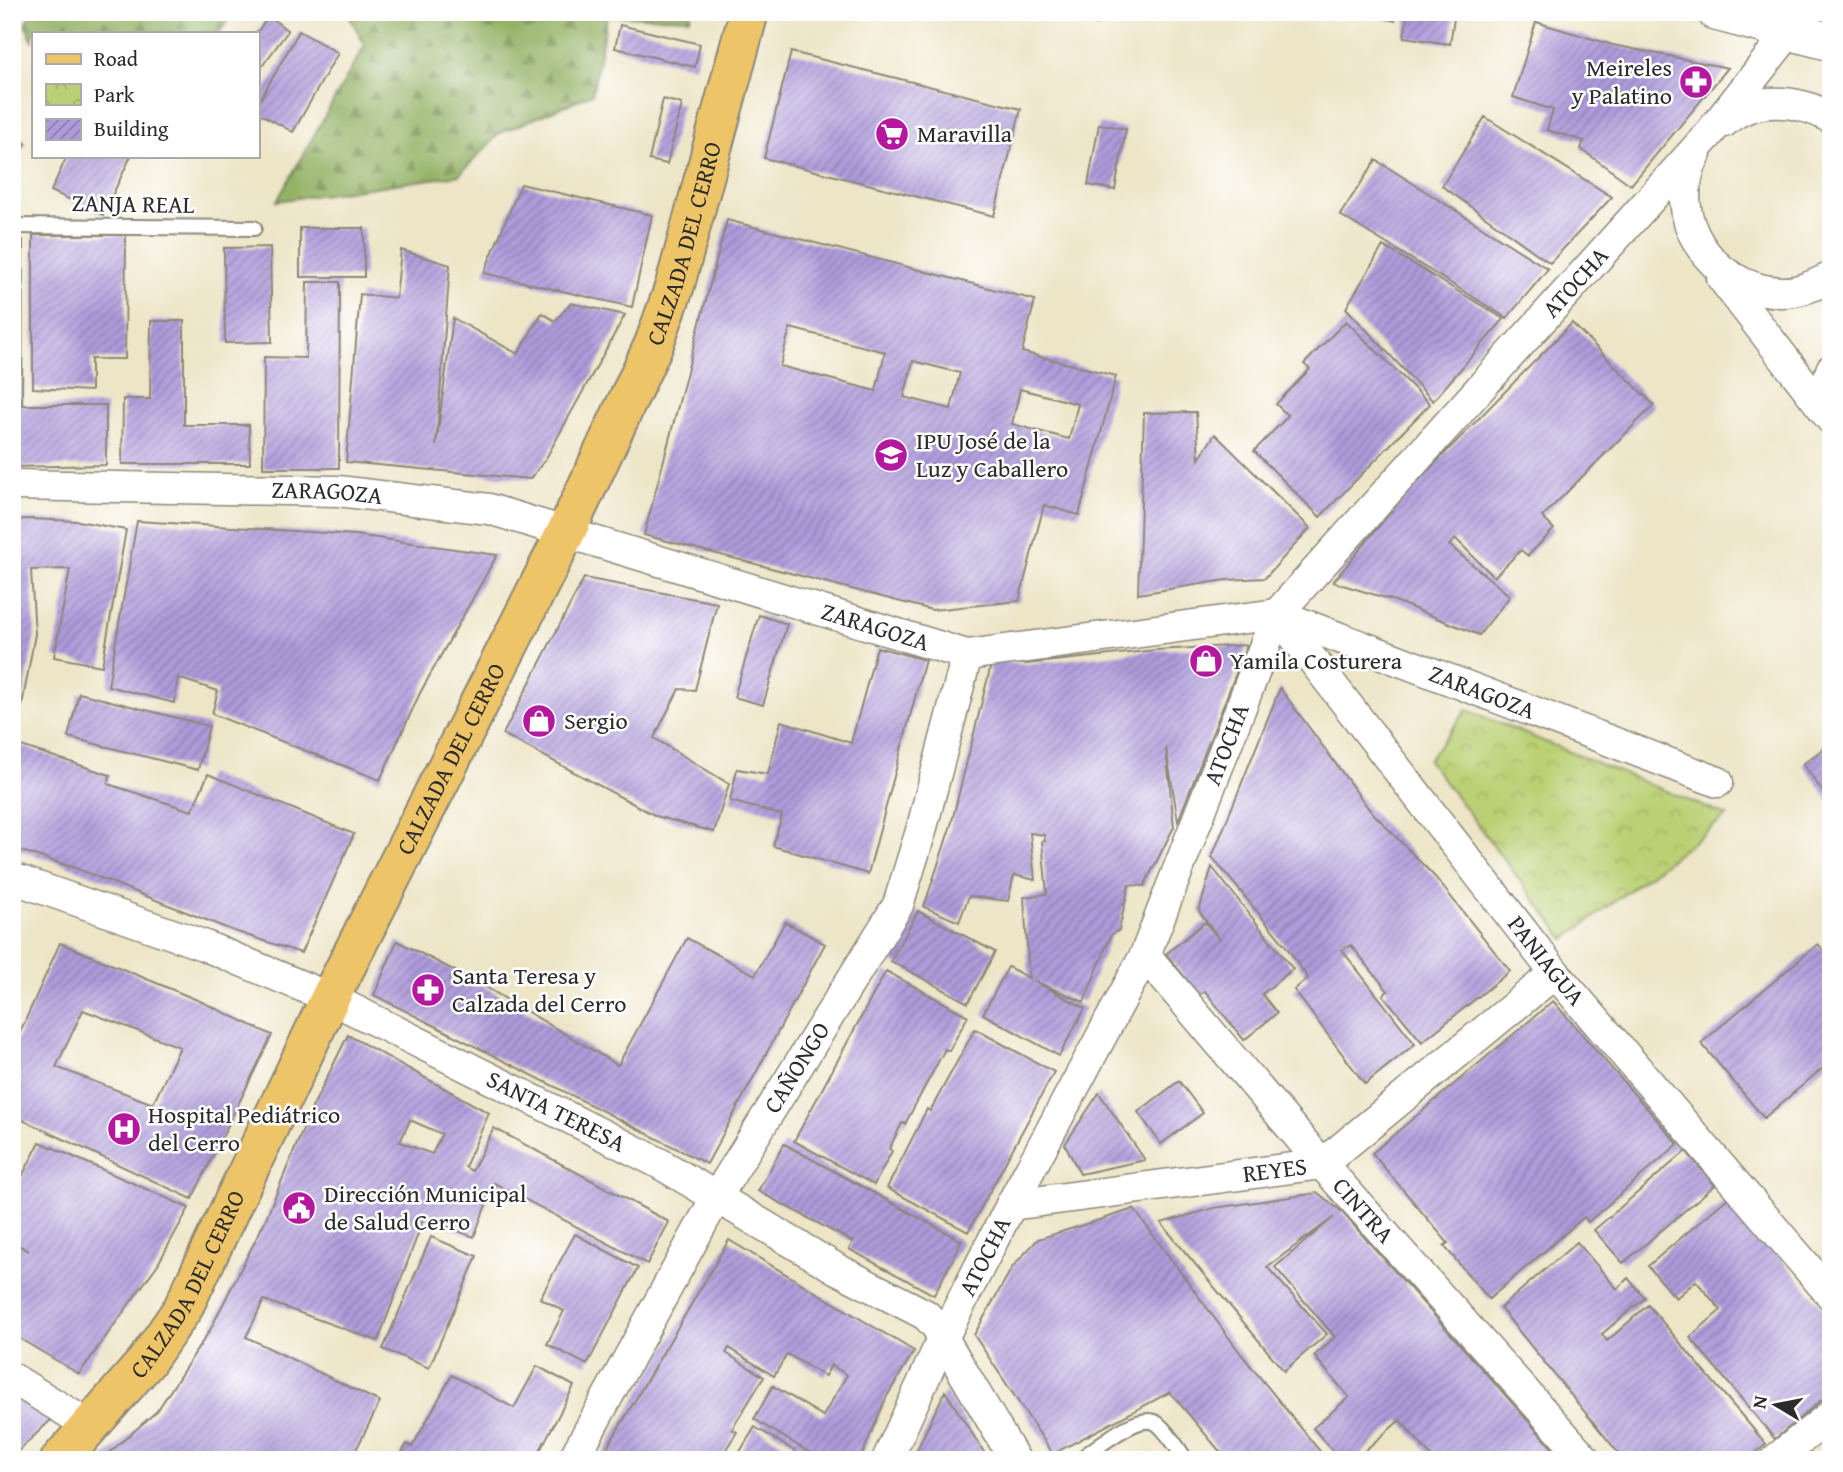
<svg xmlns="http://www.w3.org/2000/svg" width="1843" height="1472" font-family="'Gentium Book Plus',serif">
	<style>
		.forest { fill: url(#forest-firs); stroke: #606e48; stroke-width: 2 }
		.park { fill: url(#park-crowns); stroke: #737e50; stroke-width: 2 }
		.building { fill: url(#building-hatch); fill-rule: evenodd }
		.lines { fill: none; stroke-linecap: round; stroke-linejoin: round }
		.service-casing { stroke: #8c8879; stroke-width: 18 }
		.minor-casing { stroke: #8c8879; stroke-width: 33 }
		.tertiary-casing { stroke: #8c8879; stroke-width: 40 }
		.primary-casing { stroke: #8c8879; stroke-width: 42 }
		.service { stroke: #fff; stroke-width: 14 }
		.minor { stroke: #fff; stroke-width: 30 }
		.tertiary { stroke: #fff; stroke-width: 37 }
		.primary { stroke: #eec469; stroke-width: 38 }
		.labels { text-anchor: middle; stroke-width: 5; stroke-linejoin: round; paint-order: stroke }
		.poi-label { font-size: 24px; fill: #2b2b2b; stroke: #fff; text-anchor: start }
		.street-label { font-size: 24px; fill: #2b2b2b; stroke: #fff }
	</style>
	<defs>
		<pattern id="forest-firs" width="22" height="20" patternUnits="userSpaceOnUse" patternTransform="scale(1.75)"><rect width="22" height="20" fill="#94b266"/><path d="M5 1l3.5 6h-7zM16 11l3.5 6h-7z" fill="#799154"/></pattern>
		<pattern id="park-crowns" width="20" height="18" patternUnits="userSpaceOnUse" patternTransform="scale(1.75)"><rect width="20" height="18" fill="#bbd074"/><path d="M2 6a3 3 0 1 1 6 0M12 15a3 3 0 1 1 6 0" fill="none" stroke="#a1b365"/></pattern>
		<pattern id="building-hatch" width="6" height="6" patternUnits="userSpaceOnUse" patternTransform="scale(1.75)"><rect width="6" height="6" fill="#ae9bdb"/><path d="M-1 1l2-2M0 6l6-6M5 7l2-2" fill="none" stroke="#8e7fb2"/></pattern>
	</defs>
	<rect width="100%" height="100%" fill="#fff"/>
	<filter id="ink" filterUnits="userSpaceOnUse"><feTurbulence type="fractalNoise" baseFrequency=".0143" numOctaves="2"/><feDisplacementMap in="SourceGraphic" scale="14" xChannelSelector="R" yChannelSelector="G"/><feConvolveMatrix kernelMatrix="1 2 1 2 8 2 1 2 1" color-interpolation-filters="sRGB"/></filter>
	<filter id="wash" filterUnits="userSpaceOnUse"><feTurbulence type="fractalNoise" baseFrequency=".00686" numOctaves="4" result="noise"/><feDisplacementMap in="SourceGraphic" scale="28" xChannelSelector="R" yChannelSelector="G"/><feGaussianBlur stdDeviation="1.57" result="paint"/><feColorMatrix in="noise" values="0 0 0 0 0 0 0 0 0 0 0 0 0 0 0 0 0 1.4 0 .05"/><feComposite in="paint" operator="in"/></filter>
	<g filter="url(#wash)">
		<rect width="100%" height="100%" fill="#eee5c7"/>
		<path class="forest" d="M 32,12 L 234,12 L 219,33 L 33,33 L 33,42 L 25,25 Z
			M 347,12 L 691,12 L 690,18 L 607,16 L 592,94 L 500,133 L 459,175 L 277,201 L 365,45 Z"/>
		<path class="park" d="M 1467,710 L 1727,816 L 1565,939 L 1428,760 Z"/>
		<g id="blocks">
			<path class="building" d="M 1051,12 L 1100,12 L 1097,24 Z
				M 1269,12 L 1290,12 L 1289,17 Z
				M 1364,12 L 1397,12 L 1395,21 Z
				M 1408,12 L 1455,12 L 1450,44 L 1404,37 Z
				M 269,16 L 288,31 L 257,73 L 257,32 Z
				M 1536,22 L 1613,45 L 1728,68 L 1631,185 L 1581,149 L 1584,141 L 1547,130 L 1553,110 L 1513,97 Z
				M 620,25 L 700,44 L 695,67 L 615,48 Z
				M 299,31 L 338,53 L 293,132 L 257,112 L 257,105 Z
				M 791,52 L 1021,109 L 994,216 L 764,158 Z
				M 663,99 L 682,104 L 667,164 L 649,160 Z
				M 1485,117 L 1612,197 L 1550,263 L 1442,186 Z
				M 1099,124 L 1126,129 L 1115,190 L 1088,185 Z
				M 12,135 L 26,143 L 12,167 Z
				M 67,156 L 131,156 L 103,215 L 51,191 Z
				M 1376,160 L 1548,269 L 1507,318 L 1340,215 Z
				M 521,184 L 652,215 L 632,307 L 484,273 Z
				M 727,220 L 1035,300 L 1022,352 L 1116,376 L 1079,515 L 1044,505 L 1019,601 L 932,610 L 644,535 ZM 790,328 L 885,352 L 876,391 L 780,366 ZM 913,361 L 960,373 L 951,409 L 904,397 ZM 1020,389 L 1078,404 L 1069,439 L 1012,424 Z
				M 300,228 L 364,228 L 364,277 L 300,277 Z
				M 33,235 L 126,235 L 125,359 L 91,359 L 91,391 L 33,388 Z
				M 12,240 L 23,240 L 22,405 L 106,405 L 106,465 L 12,467 Z
				M 1383,246 L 1504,319 L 1433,401 L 1346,308 Z
				M 270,247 L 272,342 L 225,343 L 224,248 Z
				M 401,250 L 450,265 L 436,446 L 453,318 L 518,354 L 542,313 L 555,321 L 571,303 L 625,315 L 545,460 L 530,479 L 346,462 L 360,294 L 396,298 Z
				M 307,282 L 340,282 L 339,468 L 263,468 L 264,357 L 306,358 Z
				M 151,321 L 184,321 L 184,425 L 249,425 L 250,464 L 122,464 L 123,399 L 150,399 Z
				M 1346,321 L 1430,404 L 1320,517 L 1254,451 L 1288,416 L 1276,404 L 1310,369 L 1304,364 Z
				M 1572,323 L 1654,405 L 1542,517 L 1554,529 L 1528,556 L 1521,550 L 1494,577 L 1456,539 L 1449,545 L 1510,596 L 1479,635 L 1395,601 L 1333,582 L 1408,491 Z
				M 1196,412 L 1199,459 L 1215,434 L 1310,528 L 1265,578 L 1226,580 L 1138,594 L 1144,413 Z
				M 29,519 L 78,521 L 126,530 L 102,666 L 54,657 L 70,569 L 31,570 L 35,634 L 18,727 L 12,726 L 12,520 Z
				M 137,521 L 356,535 L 497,555 L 420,693 L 380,780 L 212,714 L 218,691 L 178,678 L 174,703 L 108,686 Z
				M 584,578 L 717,603 L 695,690 L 679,689 L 654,738 L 729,784 L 714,832 L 656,816 L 503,734 Z
				M 759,615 L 787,624 L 763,705 L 734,697 Z
				M 1247,645 L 1178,821 L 1166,748 L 1174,827 L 1144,886 L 1129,885 L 1119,930 L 1111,935 L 1084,1002 L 1034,981 L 1085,1008 L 1059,1056 L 983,1014 L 1008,967 L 1029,978 L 1024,897 L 1047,894 L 1042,841 L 1045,841 L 1044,835 L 1030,833 L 1035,880 L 1014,875 L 1008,901 L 969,896 L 959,922 L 924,907 L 951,825 L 992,661 L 1026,664 L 1156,650 Z
				M 877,647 L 925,660 L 868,874 L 773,846 L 782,815 L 730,801 L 737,769 L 768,774 L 781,721 L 851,743 Z
				M 1280,688 L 1369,809 L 1435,877 L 1510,971 L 1422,1042 L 1383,995 L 1388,991 L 1351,945 L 1342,950 L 1415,1044 L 1365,1084 L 1294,990 L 1308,978 L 1285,945 L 1212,857 Z
				M 79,693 L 209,726 L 198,770 L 68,737 Z
				M 12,743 L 110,775 L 108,784 L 192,811 L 208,774 L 354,834 L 301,953 L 234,931 L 75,868 L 12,848 Z
				M 1831,743 L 1831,803 L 1803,764 Z
				M 1212,867 L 1293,969 L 1262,994 L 1277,1013 L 1244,1040 L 1205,991 L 1199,995 L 1166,954 L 1205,922 L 1220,940 L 1199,911 Z
				M 918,911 L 995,952 L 968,1003 L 891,961 Z
				M 785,922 L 825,944 L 707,1164 L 374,995 L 397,941 L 482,985 L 618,1065 L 687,938 L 755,975 Z
				M 60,943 L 202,1002 L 272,1035 L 192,1199 L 12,1115 L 12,1050 ZM 83,1010 L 180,1047 L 153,1104 L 56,1067 Z
				M 1818,944 L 1831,959 L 1831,1061 L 1764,1118 L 1701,1043 Z
				M 886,971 L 968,1016 L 949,1051 L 945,1049 L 905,1124 L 902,1123 L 889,1149 L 892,1151 L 874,1185 L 794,1141 Z
				M 1553,1001 L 1678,1144 L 1588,1222 L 1584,1217 L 1489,1299 L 1444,1246 L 1448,1243 L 1372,1153 Z
				M 975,1029 L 1054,1072 L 968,1232 L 887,1188 L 927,1109 L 930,1111 Z
				M 348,1035 L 489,1113 L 465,1167 L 472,1171 L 494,1128 L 669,1222 L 647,1264 L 494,1183 L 474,1237 L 424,1218 L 378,1341 L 264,1300 L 246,1337 L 380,1402 L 351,1460 L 101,1460 L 157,1411 L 210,1330 L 264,1223 L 312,1108 ZM 410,1120 L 442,1134 L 432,1154 L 400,1142 Z
				M 1179,1081 L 1203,1113 L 1161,1144 L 1138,1112 Z
				M 1099,1093 L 1145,1160 L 1080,1174 L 1065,1144 Z
				M 40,1142 L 189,1208 L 158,1264 L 79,1374 L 12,1334 L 12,1242 L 29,1251 L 12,1241 L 12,1195 Z
				M 784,1144 L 962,1241 L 934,1295 L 849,1249 L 853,1242 L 758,1191 Z
				M 1686,1151 L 1715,1185 L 1623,1263 L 1594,1230 Z
				M 1318,1193 L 1341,1211 L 1563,1460 L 1428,1460 L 1432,1457 L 1400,1420 L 1354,1460 L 1340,1460 L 1313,1428 L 1349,1397 L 1314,1356 L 1335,1337 L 1275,1267 L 1334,1217 L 1267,1267 L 1327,1334 L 1284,1371 L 1161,1223 L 1214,1208 Z
				M 1729,1197 L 1831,1317 L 1831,1399 L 1827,1395 L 1775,1439 L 1690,1337 L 1721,1310 L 1696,1281 L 1676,1298 L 1648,1266 Z
				M 1134,1209 L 1241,1354 L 1327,1460 L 1227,1460 L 1170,1392 L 1053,1454 L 974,1335 L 1013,1266 L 1038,1239 Z
				M 575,1234 L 638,1268 L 587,1365 L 547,1344 L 564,1311 L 540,1298 Z
				M 431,1237 L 477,1256 L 429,1368 L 383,1349 Z
				M 729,1240 L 914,1351 L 886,1398 L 860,1460 L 822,1460 L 754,1419 L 773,1386 L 823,1416 L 847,1375 L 831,1365 L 825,1376 L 787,1354 L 774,1376 L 729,1348 L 726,1353 L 764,1377 L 732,1429 L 737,1432 L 719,1460 L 600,1460 Z
				M 1577,1242 L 1617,1289 L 1628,1278 L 1645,1298 L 1602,1334 L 1607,1341 L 1648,1305 L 1766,1444 L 1748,1460 L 1624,1460 L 1500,1308 Z
				M 537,1366 L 574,1386 L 535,1460 L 398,1460 L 407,1444 L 412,1447 L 452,1375 L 514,1408 Z
				M 945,1391 L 989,1460 L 912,1460 Z
				M 12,1392 L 54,1417 L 12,1457 Z
				M 755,1427 L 809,1460 L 735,1460 Z
				M 1148,1453 L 1152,1460 L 1137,1460 Z"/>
		</g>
	</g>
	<g filter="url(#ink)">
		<use href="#blocks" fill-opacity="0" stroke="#8c8879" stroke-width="2"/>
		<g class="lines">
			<g class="service-casing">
				<path id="service" d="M 12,226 L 254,228
					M 1079,1460 C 1096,1449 1142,1408 1159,1425 C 1170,1435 1178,1449 1186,1460"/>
			</g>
			<g class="minor-casing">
				<g id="minor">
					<path d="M 1724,122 C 1754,95 1798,99 1831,118"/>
					<path d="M 1696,154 C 1662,216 1712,289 1780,292 C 1798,293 1815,285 1831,277"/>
					<path d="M 1722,278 L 1831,419"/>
					<path d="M 1821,405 L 1831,370"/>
					<path id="s1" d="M 12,485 L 338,491 L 489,509 L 967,655 L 1277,614 L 1718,782"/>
					<path id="s2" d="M 1277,614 L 1555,973 L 1831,1295"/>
					<path id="s3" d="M 12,878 L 203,945 L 330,998 L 659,1163 L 837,1269 L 926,1315 L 936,1326 L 1015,1460"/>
					<path id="s4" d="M 1145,955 L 1322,1164 L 1586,1460"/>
					<path id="s5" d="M 1011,1205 L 1322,1164 L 1555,973"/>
					<path d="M 12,1378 L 90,1426"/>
					<path id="s6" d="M 573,1460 L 717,1196 L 898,905 L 921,831 L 967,655"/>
					<path id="s7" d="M 887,1460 L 942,1340 L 1011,1205 L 1145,955 L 1277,614 L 1709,134 L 1790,31"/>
					<path d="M 1775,1460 L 1831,1415"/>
				</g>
			</g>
			<g class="tertiary-casing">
				<path id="tertiary" d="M 1716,12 L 1831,42"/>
			</g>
			<g class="primary-casing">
				<g id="primary">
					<path id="s8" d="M 60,1460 L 146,1362 L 183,1308 L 330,998 L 566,532 L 654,344 L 675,285 L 749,12"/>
				</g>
			</g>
			<use href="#service" class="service"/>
			<use href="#minor" class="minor"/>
			<use href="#tertiary" class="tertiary"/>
			<use href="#primary" class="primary"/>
		</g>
	</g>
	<defs>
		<g id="pharmacy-disc" transform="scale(1.75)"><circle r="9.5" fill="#b5179e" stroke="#fff"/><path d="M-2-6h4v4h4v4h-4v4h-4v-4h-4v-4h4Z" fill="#fff"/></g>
		<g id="supermarket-disc" transform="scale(1.75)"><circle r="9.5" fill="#b5179e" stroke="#fff"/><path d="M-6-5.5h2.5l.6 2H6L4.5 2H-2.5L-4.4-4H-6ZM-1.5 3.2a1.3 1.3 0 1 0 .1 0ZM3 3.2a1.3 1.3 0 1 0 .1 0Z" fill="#fff"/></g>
		<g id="school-disc" transform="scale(1.75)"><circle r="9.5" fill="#b5179e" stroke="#fff"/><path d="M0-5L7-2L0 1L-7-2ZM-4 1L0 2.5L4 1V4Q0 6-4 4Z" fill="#fff"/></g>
		<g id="shop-disc" transform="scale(1.75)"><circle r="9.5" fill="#b5179e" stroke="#fff"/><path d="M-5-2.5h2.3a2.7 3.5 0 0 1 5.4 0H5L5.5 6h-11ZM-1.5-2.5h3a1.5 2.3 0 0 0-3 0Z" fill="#fff"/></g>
		<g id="hospital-disc" transform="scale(1.75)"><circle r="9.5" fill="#b5179e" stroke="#fff"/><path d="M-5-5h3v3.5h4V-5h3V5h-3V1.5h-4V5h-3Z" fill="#fff"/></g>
		<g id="civic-disc" transform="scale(1.75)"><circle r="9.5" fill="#b5179e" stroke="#fff"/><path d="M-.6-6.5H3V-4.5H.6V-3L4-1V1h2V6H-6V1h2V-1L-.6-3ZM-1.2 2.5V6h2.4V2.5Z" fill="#fff"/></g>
	</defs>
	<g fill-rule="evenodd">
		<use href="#pharmacy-disc" x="1696" y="82"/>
		<use href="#supermarket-disc" x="892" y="134"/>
		<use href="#school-disc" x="891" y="455"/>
		<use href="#shop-disc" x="1206" y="661"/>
		<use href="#shop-disc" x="539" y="721"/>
		<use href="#pharmacy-disc" x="428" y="990"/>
		<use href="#hospital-disc" x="124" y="1129"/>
		<use href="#civic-disc" x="299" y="1208"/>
	</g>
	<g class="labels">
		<g class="poi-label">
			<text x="1672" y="76" text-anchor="end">Meireles<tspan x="1672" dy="28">y Palatino</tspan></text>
			<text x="917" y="142">Maravilla</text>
			<text x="916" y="449">IPU José de la<tspan x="916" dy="28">Luz y Caballero</tspan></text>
			<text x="1230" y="669">Yamila Costurera</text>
			<text x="564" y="729">Sergio</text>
			<text x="452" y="984">Santa Teresa y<tspan x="452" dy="28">Calzada del Cerro</tspan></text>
			<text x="148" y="1123">Hospital Pediátrico<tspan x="148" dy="28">del Cerro</tspan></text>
			<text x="324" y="1202">Dirección Municipal<tspan x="324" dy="28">de Salud Cerro</tspan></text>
		</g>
		<g class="street-label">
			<text transform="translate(133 204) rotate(1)" y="8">ZANJA REAL</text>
			<text dy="8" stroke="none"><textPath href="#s8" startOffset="1374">CALZADA DEL CERRO</textPath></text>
			<text dy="8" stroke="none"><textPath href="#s7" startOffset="1379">ATOCHA</textPath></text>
			<text dy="8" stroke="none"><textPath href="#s1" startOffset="315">ZARAGOZA</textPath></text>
			<text dy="8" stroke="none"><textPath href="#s1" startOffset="882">ZARAGOZA</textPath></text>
			<text dy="8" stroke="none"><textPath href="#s1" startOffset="1510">ZARAGOZA</textPath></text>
			<text dy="8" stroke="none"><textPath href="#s7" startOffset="793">ATOCHA</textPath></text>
			<text dy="8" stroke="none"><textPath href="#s8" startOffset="807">CALZADA DEL CERRO</textPath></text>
			<text dy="8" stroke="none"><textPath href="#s2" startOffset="439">PANIAGUA</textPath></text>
			<text dy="8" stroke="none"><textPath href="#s6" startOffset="452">CAÑONGO</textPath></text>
			<text dy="8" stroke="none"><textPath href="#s3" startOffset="593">SANTA TERESA</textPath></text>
			<text dy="8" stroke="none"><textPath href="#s5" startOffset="266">REYES</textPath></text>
			<text dy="8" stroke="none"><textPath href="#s4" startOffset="336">CINTRA</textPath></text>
			<text dy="8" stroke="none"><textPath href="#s7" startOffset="226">ATOCHA</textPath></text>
			<text dy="8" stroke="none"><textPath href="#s8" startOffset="219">CALZADA DEL CERRO</textPath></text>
		</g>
	</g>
	<rect width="1843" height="1472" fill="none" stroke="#fff" stroke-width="42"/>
	<rect x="32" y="32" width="228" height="126" fill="#ffffff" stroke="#aaaaaa" stroke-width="2"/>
	<rect x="46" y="54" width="35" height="10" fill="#eec469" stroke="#aaaaaa" stroke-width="2"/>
	<text x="94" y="66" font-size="21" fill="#2b2b2b">Road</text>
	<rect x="46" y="84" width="35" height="21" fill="url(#park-crowns)" stroke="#aaaaaa" stroke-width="2"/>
	<text x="94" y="102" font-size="21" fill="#2b2b2b">Park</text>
	<rect x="46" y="119" width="35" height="21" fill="url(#building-hatch)" stroke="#aaaaaa" stroke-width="2"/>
	<text x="94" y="136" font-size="21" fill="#2b2b2b">Building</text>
	<g transform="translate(1776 1405) rotate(280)" stroke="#ffffff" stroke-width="5" paint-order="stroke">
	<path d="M0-5L12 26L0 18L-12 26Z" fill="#2b2b2b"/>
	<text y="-10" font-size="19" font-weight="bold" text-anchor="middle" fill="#2b2b2b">N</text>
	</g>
</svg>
